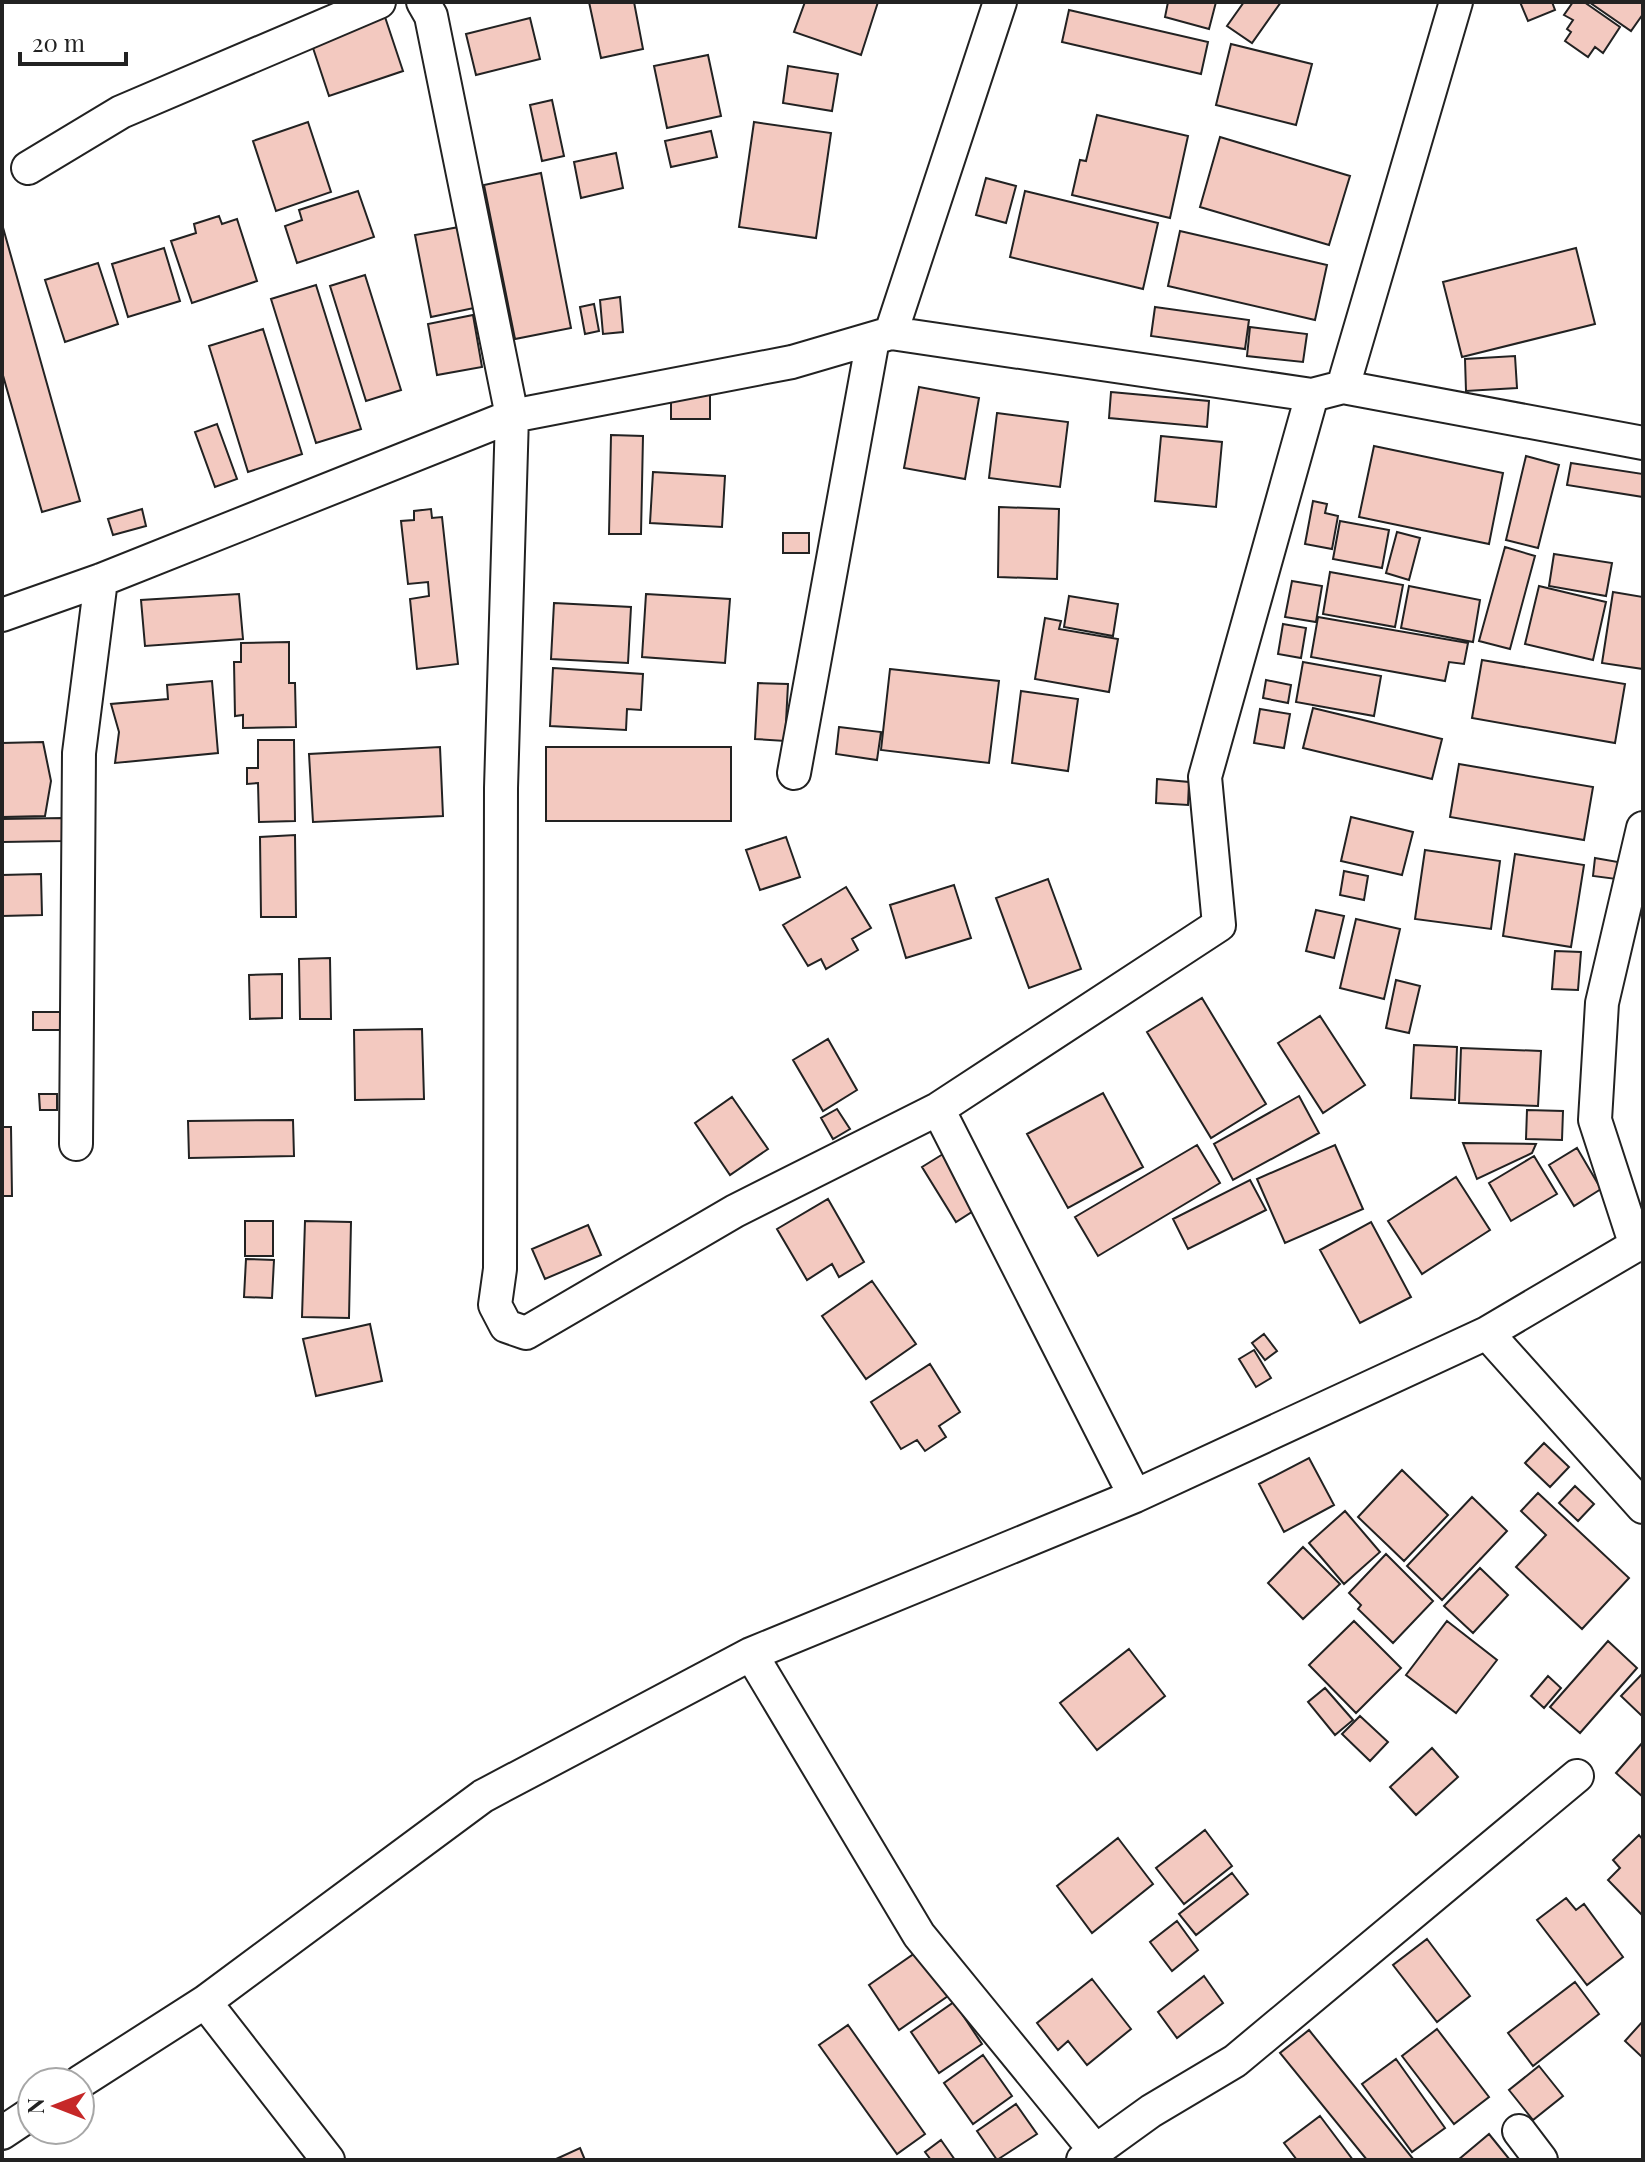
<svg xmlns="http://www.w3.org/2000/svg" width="1645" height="2162" font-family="'Playfair Display',serif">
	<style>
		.building { fill: #f3c9c0; stroke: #222; stroke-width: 2 }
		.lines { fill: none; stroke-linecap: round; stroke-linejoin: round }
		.street-casing { stroke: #222; stroke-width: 36 }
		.street { stroke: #fff; stroke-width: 32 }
	</style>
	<rect width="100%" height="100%" fill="#fff"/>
	<path class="building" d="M 589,2 L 634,2 L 643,49 L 601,58 Z
		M 805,2 L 878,2 L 861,55 L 794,32 Z
		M 1168,2 L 1216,2 L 1209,29 L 1165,17 Z
		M 1244,2 L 1281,2 L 1252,43 L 1227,26 Z
		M 1520,2 L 1552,2 L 1555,10 L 1528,21 Z
		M 1573,2 L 1584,2 L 1620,27 L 1603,53 L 1595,47 L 1588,57 L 1565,41 L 1571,32 L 1567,29 L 1573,20 L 1564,15 Z
		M 1589,2 L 1643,2 L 1643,14 L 1631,31 Z
		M 1069,10 L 1208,42 L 1201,74 L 1062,42 Z
		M 385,17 L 403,71 L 329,96 L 311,42 Z
		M 530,18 L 540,59 L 476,75 L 466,34 Z
		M 1231,44 L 1312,64 L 1296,125 L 1216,105 Z
		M 708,55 L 721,116 L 667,128 L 654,66 Z
		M 788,66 L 838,74 L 832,111 L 783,103 Z
		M 552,100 L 564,156 L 542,161 L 530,105 Z
		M 1097,115 L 1188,136 L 1170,218 L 1072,195 L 1080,160 L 1086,161 Z
		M 308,122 L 331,192 L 276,211 L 253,141 Z
		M 754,122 L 831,133 L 816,238 L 739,227 Z
		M 711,131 L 717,157 L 671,167 L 665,141 Z
		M 1220,137 L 1350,176 L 1329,245 L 1200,207 Z
		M 616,153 L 623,188 L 581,198 L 574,162 Z
		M 541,173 L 571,328 L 515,339 L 484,185 Z
		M 986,178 L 1016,186 L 1006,223 L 976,215 Z
		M 358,191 L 374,237 L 297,263 L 285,226 L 302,220 L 299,210 Z
		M 1025,191 L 1158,223 L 1143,289 L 1010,257 Z
		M 219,216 L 222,224 L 237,219 L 257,281 L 192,303 L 171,241 L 196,233 L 194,224 Z
		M 2,224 L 80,501 L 42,512 L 2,372 Z
		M 459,227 L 474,308 L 431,317 L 415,235 Z
		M 1180,231 L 1327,265 L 1315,320 L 1168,286 Z
		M 164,248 L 180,301 L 128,317 L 112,264 Z
		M 1576,248 L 1595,324 L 1462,357 L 1443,282 Z
		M 98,263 L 118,324 L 65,342 L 45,280 Z
		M 365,275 L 401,390 L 366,401 L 330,286 Z
		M 316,285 L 361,429 L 316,443 L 271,299 Z
		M 620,297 L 623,332 L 603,334 L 600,300 Z
		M 594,304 L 599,331 L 585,334 L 580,307 Z
		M 1155,307 L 1249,320 L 1245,349 L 1151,336 Z
		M 473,315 L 482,367 L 437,375 L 428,324 Z
		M 1250,327 L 1307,334 L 1303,362 L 1247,356 Z
		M 263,329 L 302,454 L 248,472 L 209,346 Z
		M 1515,356 L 1517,388 L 1466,391 L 1465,359 Z
		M 919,387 L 979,398 L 965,479 L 904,468 Z
		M 671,390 L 710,390 L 710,419 L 671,419 Z
		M 1111,392 L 1209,401 L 1207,427 L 1109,418 Z
		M 997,413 L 1068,422 L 1060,487 L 989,478 Z
		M 217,424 L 237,479 L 215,487 L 195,432 Z
		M 611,435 L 643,436 L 641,534 L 609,534 Z
		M 1161,436 L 1222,442 L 1216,507 L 1155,501 Z
		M 1374,446 L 1503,473 L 1489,544 L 1359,517 Z
		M 1526,456 L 1559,465 L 1538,548 L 1506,540 Z
		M 1571,463 L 1643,474 L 1643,497 L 1567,485 Z
		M 653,472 L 725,476 L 722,527 L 650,523 Z
		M 1313,501 L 1327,504 L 1325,513 L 1338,516 L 1332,549 L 1305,544 Z
		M 999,507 L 1059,509 L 1057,579 L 998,577 Z
		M 142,509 L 146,526 L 113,535 L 108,519 Z
		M 431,509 L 432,518 L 442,517 L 458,664 L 417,669 L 410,599 L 429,596 L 428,582 L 408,584 L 401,521 L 414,520 L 414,511 Z
		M 1340,521 L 1389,530 L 1382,568 L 1333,559 Z
		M 1397,532 L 1420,538 L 1409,580 L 1386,573 Z
		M 783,533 L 809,533 L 809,553 L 783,553 Z
		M 1505,547 L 1535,556 L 1510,649 L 1479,641 Z
		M 1554,554 L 1612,563 L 1606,596 L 1549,586 Z
		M 1330,572 L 1403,585 L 1395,627 L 1323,614 Z
		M 1292,581 L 1322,586 L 1316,622 L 1285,617 Z
		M 1409,586 L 1480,600 L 1473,642 L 1401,628 Z
		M 1539,586 L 1606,602 L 1593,660 L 1525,644 Z
		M 1613,592 L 1643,597 L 1643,669 L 1602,663 Z
		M 239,594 L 243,639 L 145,646 L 141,600 Z
		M 646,594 L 730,599 L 725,663 L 642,657 Z
		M 1069,596 L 1118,604 L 1113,636 L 1064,627 Z
		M 554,603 L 631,607 L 628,663 L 551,659 Z
		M 1318,617 L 1468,643 L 1464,664 L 1449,662 L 1445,681 L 1311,657 Z
		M 1045,618 L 1061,621 L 1059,629 L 1118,639 L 1109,692 L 1035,679 Z
		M 1283,624 L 1306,628 L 1301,658 L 1278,654 Z
		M 289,642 L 289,683 L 295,683 L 296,727 L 243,728 L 243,715 L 235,716 L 234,662 L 241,662 L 241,643 Z
		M 1482,660 L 1625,684 L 1615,743 L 1472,718 Z
		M 1303,662 L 1381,676 L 1374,716 L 1296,702 Z
		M 553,668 L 643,674 L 641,710 L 627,709 L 626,730 L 550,726 Z
		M 890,669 L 999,681 L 989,763 L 881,750 Z
		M 1266,680 L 1291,685 L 1288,703 L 1263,698 Z
		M 212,681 L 218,753 L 115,763 L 119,732 L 111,704 L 168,699 L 167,685 Z
		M 758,683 L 788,684 L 785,741 L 755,739 Z
		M 1021,691 L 1078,699 L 1068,771 L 1012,763 Z
		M 1313,708 L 1442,739 L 1432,779 L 1303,748 Z
		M 1260,709 L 1290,714 L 1284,748 L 1254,743 Z
		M 839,727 L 881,732 L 877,760 L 836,754 Z
		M 258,740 L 294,740 L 295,821 L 259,822 L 258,783 L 247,784 L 247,768 L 258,768 Z
		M 43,742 L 51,781 L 45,816 L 2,817 L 2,743 Z
		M 440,747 L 443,816 L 313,822 L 309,754 Z
		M 546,747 L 731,747 L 731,821 L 546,821 Z
		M 1459,764 L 1593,787 L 1584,840 L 1450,817 Z
		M 1157,779 L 1189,782 L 1188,805 L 1156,803 Z
		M 1351,817 L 1413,832 L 1402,875 L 1341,861 Z
		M 63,818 L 64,841 L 2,842 L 2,819 Z
		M 295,835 L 296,917 L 261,917 L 260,837 Z
		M 786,837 L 800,877 L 760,890 L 746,850 Z
		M 1425,850 L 1500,861 L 1491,929 L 1415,919 Z
		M 1515,854 L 1584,865 L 1571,947 L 1503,936 Z
		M 1595,858 L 1618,862 L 1616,879 L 1593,876 Z
		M 1344,871 L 1368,876 L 1364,900 L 1340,895 Z
		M 41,874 L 42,915 L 2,916 L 2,875 Z
		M 1048,879 L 1081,969 L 1029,988 L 996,898 Z
		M 954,885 L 971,938 L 906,958 L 890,905 Z
		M 846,887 L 871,928 L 852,939 L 858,950 L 826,969 L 821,959 L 808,966 L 783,925 Z
		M 1316,910 L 1344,916 L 1334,958 L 1306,951 Z
		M 1356,919 L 1400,929 L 1384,999 L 1340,988 Z
		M 1555,951 L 1581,952 L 1578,990 L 1552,989 Z
		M 330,958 L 331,1019 L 300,1019 L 299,959 Z
		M 282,974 L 282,1018 L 250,1019 L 249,975 Z
		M 1396,980 L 1420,986 L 1409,1033 L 1386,1028 Z
		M 1202,998 L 1266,1104 L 1211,1138 L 1147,1032 Z
		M 33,1012 L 60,1012 L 60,1030 L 33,1030 Z
		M 1320,1016 L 1365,1085 L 1323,1113 L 1278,1043 Z
		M 422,1029 L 424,1099 L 355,1100 L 354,1030 Z
		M 828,1039 L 857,1090 L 823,1111 L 793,1060 Z
		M 1414,1045 L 1457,1047 L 1455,1100 L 1411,1098 Z
		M 1461,1048 L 1541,1051 L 1538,1106 L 1459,1103 Z
		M 1103,1093 L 1143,1167 L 1068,1208 L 1027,1134 Z
		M 39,1094 L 57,1094 L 57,1110 L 40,1110 Z
		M 1299,1096 L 1319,1133 L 1233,1180 L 1214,1144 Z
		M 732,1097 L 768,1149 L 730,1175 L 695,1123 Z
		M 837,1109 L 850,1129 L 833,1139 L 821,1118 Z
		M 1527,1110 L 1563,1111 L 1562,1140 L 1526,1139 Z
		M 293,1120 L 294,1156 L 189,1158 L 188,1121 Z
		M 2,1127 L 11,1127 L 12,1196 L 2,1196 Z
		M 1463,1143 L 1536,1144 L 1532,1153 L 1477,1179 Z
		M 1197,1145 L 1220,1183 L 1098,1256 L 1075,1217 Z
		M 1335,1145 L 1363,1209 L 1285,1243 L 1257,1179 Z
		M 1577,1148 L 1601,1189 L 1574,1206 L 1549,1165 Z
		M 943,1154 L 978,1208 L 956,1222 L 922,1167 Z
		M 1534,1156 L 1557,1194 L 1511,1221 L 1489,1183 Z
		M 1456,1177 L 1490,1230 L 1422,1274 L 1388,1221 Z
		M 1250,1180 L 1266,1210 L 1188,1249 L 1173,1219 Z
		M 828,1199 L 864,1262 L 839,1277 L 832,1264 L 807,1280 L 777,1229 Z
		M 245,1221 L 273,1221 L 273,1256 L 245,1256 Z
		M 305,1221 L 351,1222 L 349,1318 L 302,1317 Z
		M 1371,1222 L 1411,1297 L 1360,1323 L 1320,1250 Z
		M 588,1225 L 601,1255 L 545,1279 L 532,1249 Z
		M 246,1259 L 274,1260 L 272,1298 L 244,1297 Z
		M 872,1281 L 916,1344 L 866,1379 L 822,1316 Z
		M 370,1324 L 382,1381 L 316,1396 L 303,1339 Z
		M 1264,1334 L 1277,1351 L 1265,1360 L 1252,1343 Z
		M 1254,1350 L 1271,1378 L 1256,1387 L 1239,1359 Z
		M 930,1364 L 960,1412 L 939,1426 L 946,1437 L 925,1451 L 917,1440 L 901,1449 L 871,1402 Z
		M 1544,1443 L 1569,1467 L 1550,1487 L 1525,1463 Z
		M 1309,1458 L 1334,1505 L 1284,1532 L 1259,1484 Z
		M 1402,1470 L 1448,1515 L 1404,1561 L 1358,1517 Z
		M 1575,1486 L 1594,1504 L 1578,1521 L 1559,1503 Z
		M 1538,1493 L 1629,1578 L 1582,1629 L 1516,1567 L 1546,1535 L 1521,1511 Z
		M 1472,1497 L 1507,1531 L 1442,1600 L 1407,1566 Z
		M 1345,1511 L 1380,1552 L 1344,1584 L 1309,1543 Z
		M 1303,1547 L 1340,1584 L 1303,1619 L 1268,1583 Z
		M 1386,1554 L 1433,1601 L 1393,1643 L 1358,1609 L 1361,1605 L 1349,1593 Z
		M 1480,1568 L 1508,1595 L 1473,1633 L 1444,1606 Z
		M 1354,1621 L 1401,1668 L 1356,1713 L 1309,1665 Z
		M 1447,1621 L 1497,1660 L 1456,1713 L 1406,1675 Z
		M 1608,1641 L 1637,1668 L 1580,1733 L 1550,1707 Z
		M 1129,1649 L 1165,1696 L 1097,1750 L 1060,1703 Z
		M 1643,1673 L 1643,1717 L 1621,1696 Z
		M 1548,1676 L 1561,1688 L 1544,1708 L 1531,1696 Z
		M 1325,1688 L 1353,1720 L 1335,1735 L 1308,1702 Z
		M 1360,1716 L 1388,1742 L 1370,1761 L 1342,1734 Z
		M 1643,1742 L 1643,1797 L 1616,1773 Z
		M 1432,1748 L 1458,1777 L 1416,1815 L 1390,1787 Z
		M 1205,1830 L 1232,1866 L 1184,1904 L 1156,1868 Z
		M 1639,1835 L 1643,1840 L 1643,1916 L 1608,1880 L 1620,1868 L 1613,1860 Z
		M 1118,1838 L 1153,1884 L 1092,1933 L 1057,1886 Z
		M 1232,1873 L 1248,1894 L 1196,1935 L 1179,1914 Z
		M 1566,1898 L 1576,1910 L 1584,1904 L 1623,1957 L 1587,1985 L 1537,1920 Z
		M 1177,1921 L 1198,1950 L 1172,1971 L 1150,1942 Z
		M 1427,1939 L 1470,1996 L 1437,2022 L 1393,1965 Z
		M 918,1951 L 948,1996 L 899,2030 L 869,1985 Z
		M 1204,1976 L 1223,2003 L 1177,2038 L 1158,2012 Z
		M 1092,1979 L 1131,2029 L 1087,2065 L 1068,2041 L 1058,2050 L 1037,2023 Z
		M 1575,1982 L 1599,2014 L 1533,2066 L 1508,2033 Z
		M 954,2002 L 982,2044 L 939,2073 L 911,2032 Z
		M 1643,2021 L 1643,2058 L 1625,2041 Z
		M 848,2025 L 925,2134 L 897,2154 L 819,2045 Z
		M 1437,2029 L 1489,2097 L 1454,2124 L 1402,2056 Z
		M 1309,2030 L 1414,2160 L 1367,2160 L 1280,2053 Z
		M 983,2055 L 1012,2096 L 973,2124 L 944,2083 Z
		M 1396,2059 L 1445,2128 L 1412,2152 L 1362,2084 Z
		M 1539,2066 L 1563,2096 L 1533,2120 L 1509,2090 Z
		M 1016,2104 L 1037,2134 L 997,2160 L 977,2131 Z
		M 1320,2116 L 1353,2160 L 1297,2160 L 1284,2143 Z
		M 1489,2134 L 1510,2160 L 1458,2160 Z
		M 941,2140 L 955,2160 L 931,2160 L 925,2152 Z
		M 580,2148 L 585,2160 L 554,2160 Z"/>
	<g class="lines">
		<g class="street-casing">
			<path id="street" d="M 423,2 L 431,16 L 512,416 L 501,788 L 500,1269 L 495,1305 L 506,1326 L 526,1333 L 735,1211 L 938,1109 L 1219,925 L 1205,777 L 1312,395
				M 28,168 L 121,112 L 379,2
				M 891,333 L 1000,2
				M 1343,387 L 1456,2
				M 2,615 L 101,580 L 512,416 L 792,362 L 891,333 L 1312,395 L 1343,387 L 1643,443
				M 794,773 L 873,339
				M 938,1109 L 1135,1496
				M 76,1144 L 79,753 L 101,580
				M 1636,1246 L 1595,1120 L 1602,1003 L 1643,828
				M 1487,1333 L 1643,1507
				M 751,1654 L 919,1935 L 1094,2149
				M 205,2002 L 328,2160
				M 80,2082 L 205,2002 L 483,1796 L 751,1654 L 1135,1496 L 1487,1333 L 1643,1241
				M 1519,2131 L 1541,2160
				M 2,2133 L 32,2113
				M 1083,2160 L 1151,2111 L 1235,2061 L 1577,1776"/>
		</g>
		<use href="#street" class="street"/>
	</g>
	<rect width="1645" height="2162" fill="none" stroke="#222222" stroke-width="8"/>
	<g transform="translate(56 2106) rotate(270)"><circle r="38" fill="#ffffff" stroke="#a7a7a7" stroke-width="2"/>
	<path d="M0-6L14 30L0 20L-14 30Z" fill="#c62828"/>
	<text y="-12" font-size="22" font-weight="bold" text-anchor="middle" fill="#222222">N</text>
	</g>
	<path d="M20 52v12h106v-12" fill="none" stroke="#222222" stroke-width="4"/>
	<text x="32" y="52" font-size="24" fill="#222222" stroke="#ffffff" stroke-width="6" paint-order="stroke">20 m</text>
</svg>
